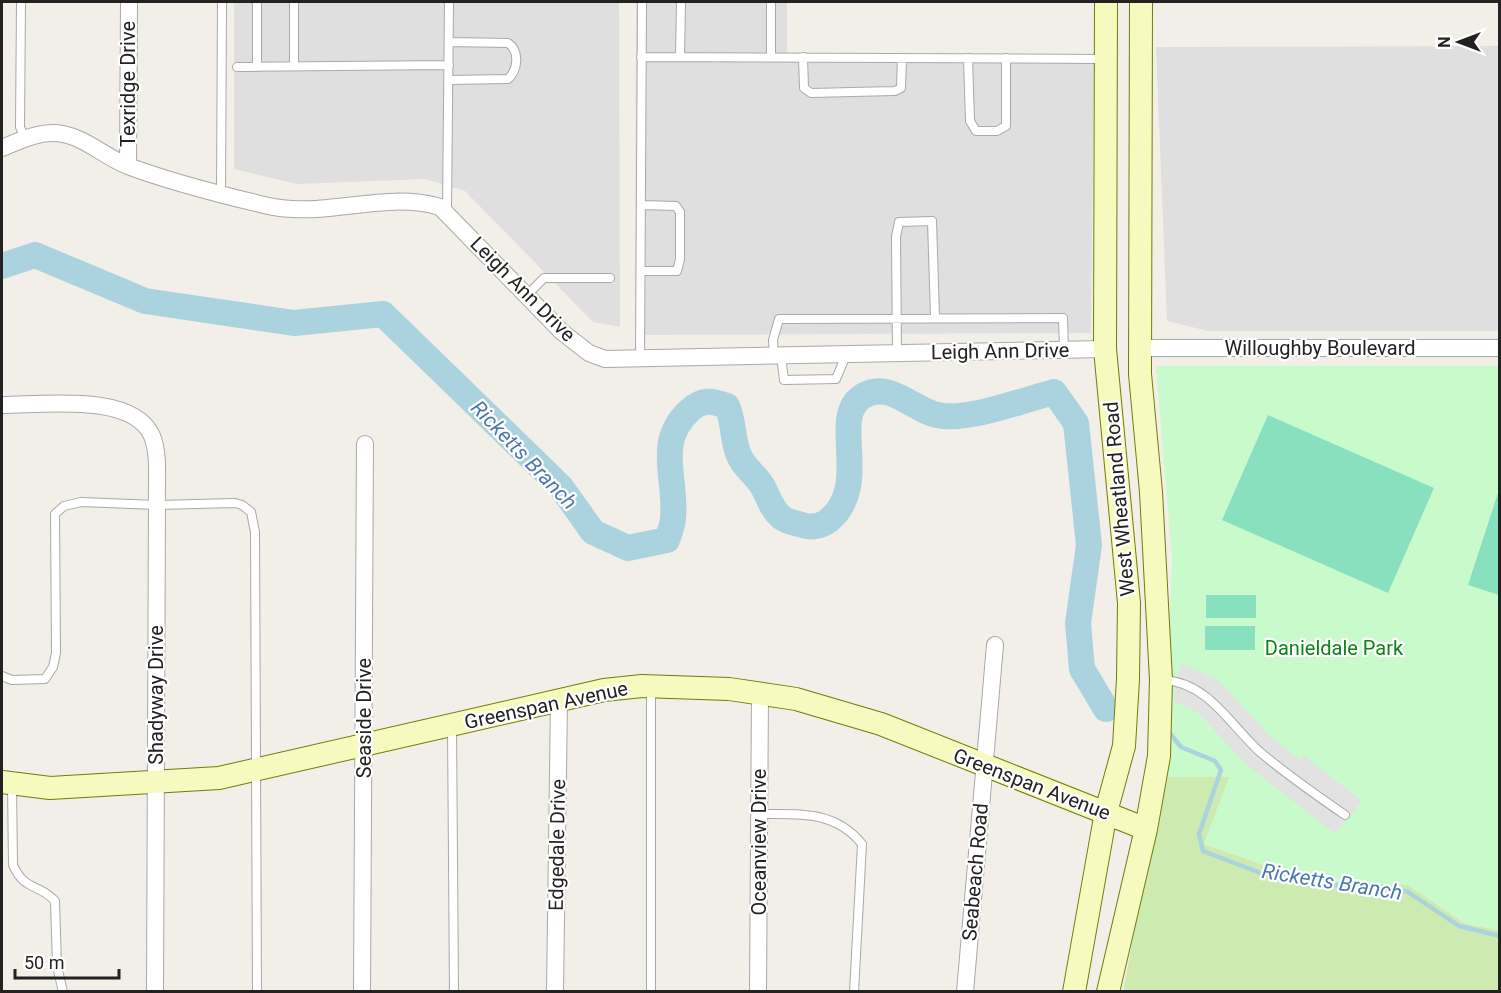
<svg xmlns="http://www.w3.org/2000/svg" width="1501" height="993" font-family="Roboto,sans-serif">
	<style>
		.residential { fill: #e0dfdf }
		.grass { fill: #cdebb0 }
		.park { fill: #c8facc }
		.pitch { fill: #88e0be }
		.parking { fill: #e2e2e2 }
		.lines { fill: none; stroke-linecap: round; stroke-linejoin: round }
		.stream { stroke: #aad3df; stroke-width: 4.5 }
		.river { stroke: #aad3df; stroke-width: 26 }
		.lane-casing { stroke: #a9a9a9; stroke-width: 10 }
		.street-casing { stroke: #a9a9a9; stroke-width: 18 }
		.secondary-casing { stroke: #707d05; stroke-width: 24 }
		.lane { stroke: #fff; stroke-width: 8 }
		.street { stroke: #fff; stroke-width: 16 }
		.secondary { stroke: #f7fabf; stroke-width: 22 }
		.labels { text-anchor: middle; stroke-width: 4.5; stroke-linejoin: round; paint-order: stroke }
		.street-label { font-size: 20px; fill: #222; stroke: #fff }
		.park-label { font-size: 20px; fill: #0c8416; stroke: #fff }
		.water-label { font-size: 21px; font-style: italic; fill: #4a7aab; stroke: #fff }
	</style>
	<rect width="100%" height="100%" fill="#f2efe9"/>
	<path class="residential" d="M 234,2 L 619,2 L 620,327 L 593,322 L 465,191 L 425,179 L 297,184 L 234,169 Z
		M 636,2 L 787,2 L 787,55 L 1094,57 L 1091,333 L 635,335 Z
		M 1499,46 L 1499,331 L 1208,331 L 1167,321 L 1156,47 Z"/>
	<path class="grass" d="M 1163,777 L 1230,777 L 1204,844 L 1309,881 L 1408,885 L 1466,924 L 1499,930 L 1499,991 L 1123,992 Z"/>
	<path class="park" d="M 1156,366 L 1499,366 L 1499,930 L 1467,924 L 1408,885 L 1309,881 L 1204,844 L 1229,777 L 1163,777 L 1172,559 Z"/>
	<path class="pitch" d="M 1268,415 L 1434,488 L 1388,593 L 1222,520 Z
		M 1499,490 L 1499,595 L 1468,585 Z
		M 1206,595 L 1256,595 L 1256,618 L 1206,618 Z
		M 1205,626 L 1255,626 L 1255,650 L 1205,650 Z"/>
	<path class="parking" d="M 1181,663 L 1219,681 L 1271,737 L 1300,760 L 1304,756 L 1362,801 L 1335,834 L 1249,767 L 1198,713 L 1173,701 Z"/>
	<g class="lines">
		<path class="stream" d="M 1168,731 L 1181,747 L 1215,761 L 1221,770 L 1199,834 L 1203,851 L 1271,877 L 1305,884 L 1387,887 L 1408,892 L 1459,926 L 1500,936"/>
		<path class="river" d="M 2,266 L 35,255 L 145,301 L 294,323 L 383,314 L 561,487 L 593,532 L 628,548 L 667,540 C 669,533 673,525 673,518 C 677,478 655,443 689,411 C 702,399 711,400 727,406 C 733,419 732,431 736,446 C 740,466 754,472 763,487 C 769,498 771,508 781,517 C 787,522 796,523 802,525 C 811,528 821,526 828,521 C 873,485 828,417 863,396 C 892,379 915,414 943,416 C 973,419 1024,400 1054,392 L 1076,423 L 1089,545 L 1078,623 L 1082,669 L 1106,709"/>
		<g class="lane-casing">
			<path id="lane" d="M 21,2 L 20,127 L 25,139
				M 771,2 L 771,57
				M 449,42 L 508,43 C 520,51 518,70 508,79 L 449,80
				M 641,57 L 1106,59
				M 680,57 L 681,2
				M 803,57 L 804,88 L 811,93 L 895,91 L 901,88 L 902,58
				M 968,58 L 970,121 L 976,131 L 997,131 L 1006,126 L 1006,58
				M 294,66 L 294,2
				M 237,67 L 449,65
				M 257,67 L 257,2
				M 221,193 L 222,2
				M 447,211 L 449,2
				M 641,271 L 677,271 L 680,259 L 680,212 L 676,206 L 641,205
				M 527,295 L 544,278 L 610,278
				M 897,353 L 896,237 L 899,222 L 932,221 L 935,317
				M 774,356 L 773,340 L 779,319 L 1063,318 L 1064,350
				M 781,356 L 784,380 L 836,379 L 846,355
				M 640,359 L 642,2
				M 2,676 L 12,680 L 45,679 L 53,667 L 56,653 L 55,514 L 64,506 L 81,502 L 157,505 L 235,503 L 242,505 L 251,512 L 255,532 L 257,992
				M 1163,680 C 1208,682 1230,725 1260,752 C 1287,775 1316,795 1345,815
				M 452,725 L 454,992
				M 12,785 L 13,865 C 25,892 39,883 55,901 L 57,966 L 63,992
				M 759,814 C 798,814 835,810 862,844 L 854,992
				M 651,992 L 651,689"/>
		</g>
		<g class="street-casing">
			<path id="street" d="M 2,148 C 21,140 41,130 63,134 C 85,138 107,158 128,166 C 168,181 222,195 264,205 C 323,220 383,190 440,207 L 562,332 L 589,353 L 605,359 L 1105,349
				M 128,166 L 129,2
				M 1140,348 L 1500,348
				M 2,405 C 41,405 133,392 152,436 C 160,455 156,484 157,505 L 155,992
				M 362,992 L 365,444
				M 555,992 L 559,699
				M 758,992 L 760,692
				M 965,992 L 995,645"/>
		</g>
		<g class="secondary-casing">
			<path id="secondary" d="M 2,782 L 50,788 L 219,778 L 604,690 L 642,686 L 729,689 L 796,699 L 881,724 L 1146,829
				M 1074,992 L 1106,812 L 1124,746 L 1128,679 L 1129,603 L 1105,349 L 1106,2
				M 1108,992 L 1146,829 L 1159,756 L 1161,680 L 1151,492 L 1140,374 L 1141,2"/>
		</g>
		<use href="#lane" class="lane"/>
		<use href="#street" class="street"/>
		<use href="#secondary" class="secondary"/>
	</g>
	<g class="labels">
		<g class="street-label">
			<text transform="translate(128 84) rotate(-90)" y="7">Texridge Drive</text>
			<text transform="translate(523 289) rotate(45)" y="7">Leigh Ann Drive</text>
			<text x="1320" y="355">Willoughby Boulevard</text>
			<text transform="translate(1000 351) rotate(-1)" y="7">Leigh Ann Drive</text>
			<text transform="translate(1119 499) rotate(-95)" y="7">West Wheatland Road</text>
			<text transform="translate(156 695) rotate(-90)" y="7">Shadyway Drive</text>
			<text transform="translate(546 705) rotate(-12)" y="7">Greenspan Avenue</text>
			<text transform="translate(364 718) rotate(-90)" y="7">Seaside Drive</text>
			<text transform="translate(1032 784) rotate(21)" y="7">Greenspan Avenue</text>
			<text transform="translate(759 842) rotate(-90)" y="7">Oceanview Drive</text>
			<text transform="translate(557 845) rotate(-89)" y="7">Edgedale Drive</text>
			<text transform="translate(975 872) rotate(-85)" y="7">Seabeach Road</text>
		</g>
		<g class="park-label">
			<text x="1334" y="655">Danieldale Park</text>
		</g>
		<g class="water-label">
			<text transform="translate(524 455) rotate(46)" y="7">Ricketts Branch</text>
			<text transform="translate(1332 882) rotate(9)" y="7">Ricketts Branch</text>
		</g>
	</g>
	<rect width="1501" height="993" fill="none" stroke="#222222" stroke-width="6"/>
	<g transform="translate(1459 42) rotate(270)" stroke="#ffffff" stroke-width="4.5" paint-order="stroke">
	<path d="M0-4.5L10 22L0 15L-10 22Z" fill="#222222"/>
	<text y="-9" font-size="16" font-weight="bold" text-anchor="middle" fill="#222222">N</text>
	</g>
	<path d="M15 969v9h104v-9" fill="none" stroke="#222222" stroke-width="3"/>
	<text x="24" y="969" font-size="18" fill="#222222" stroke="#ffffff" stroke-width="4.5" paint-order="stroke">50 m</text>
</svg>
